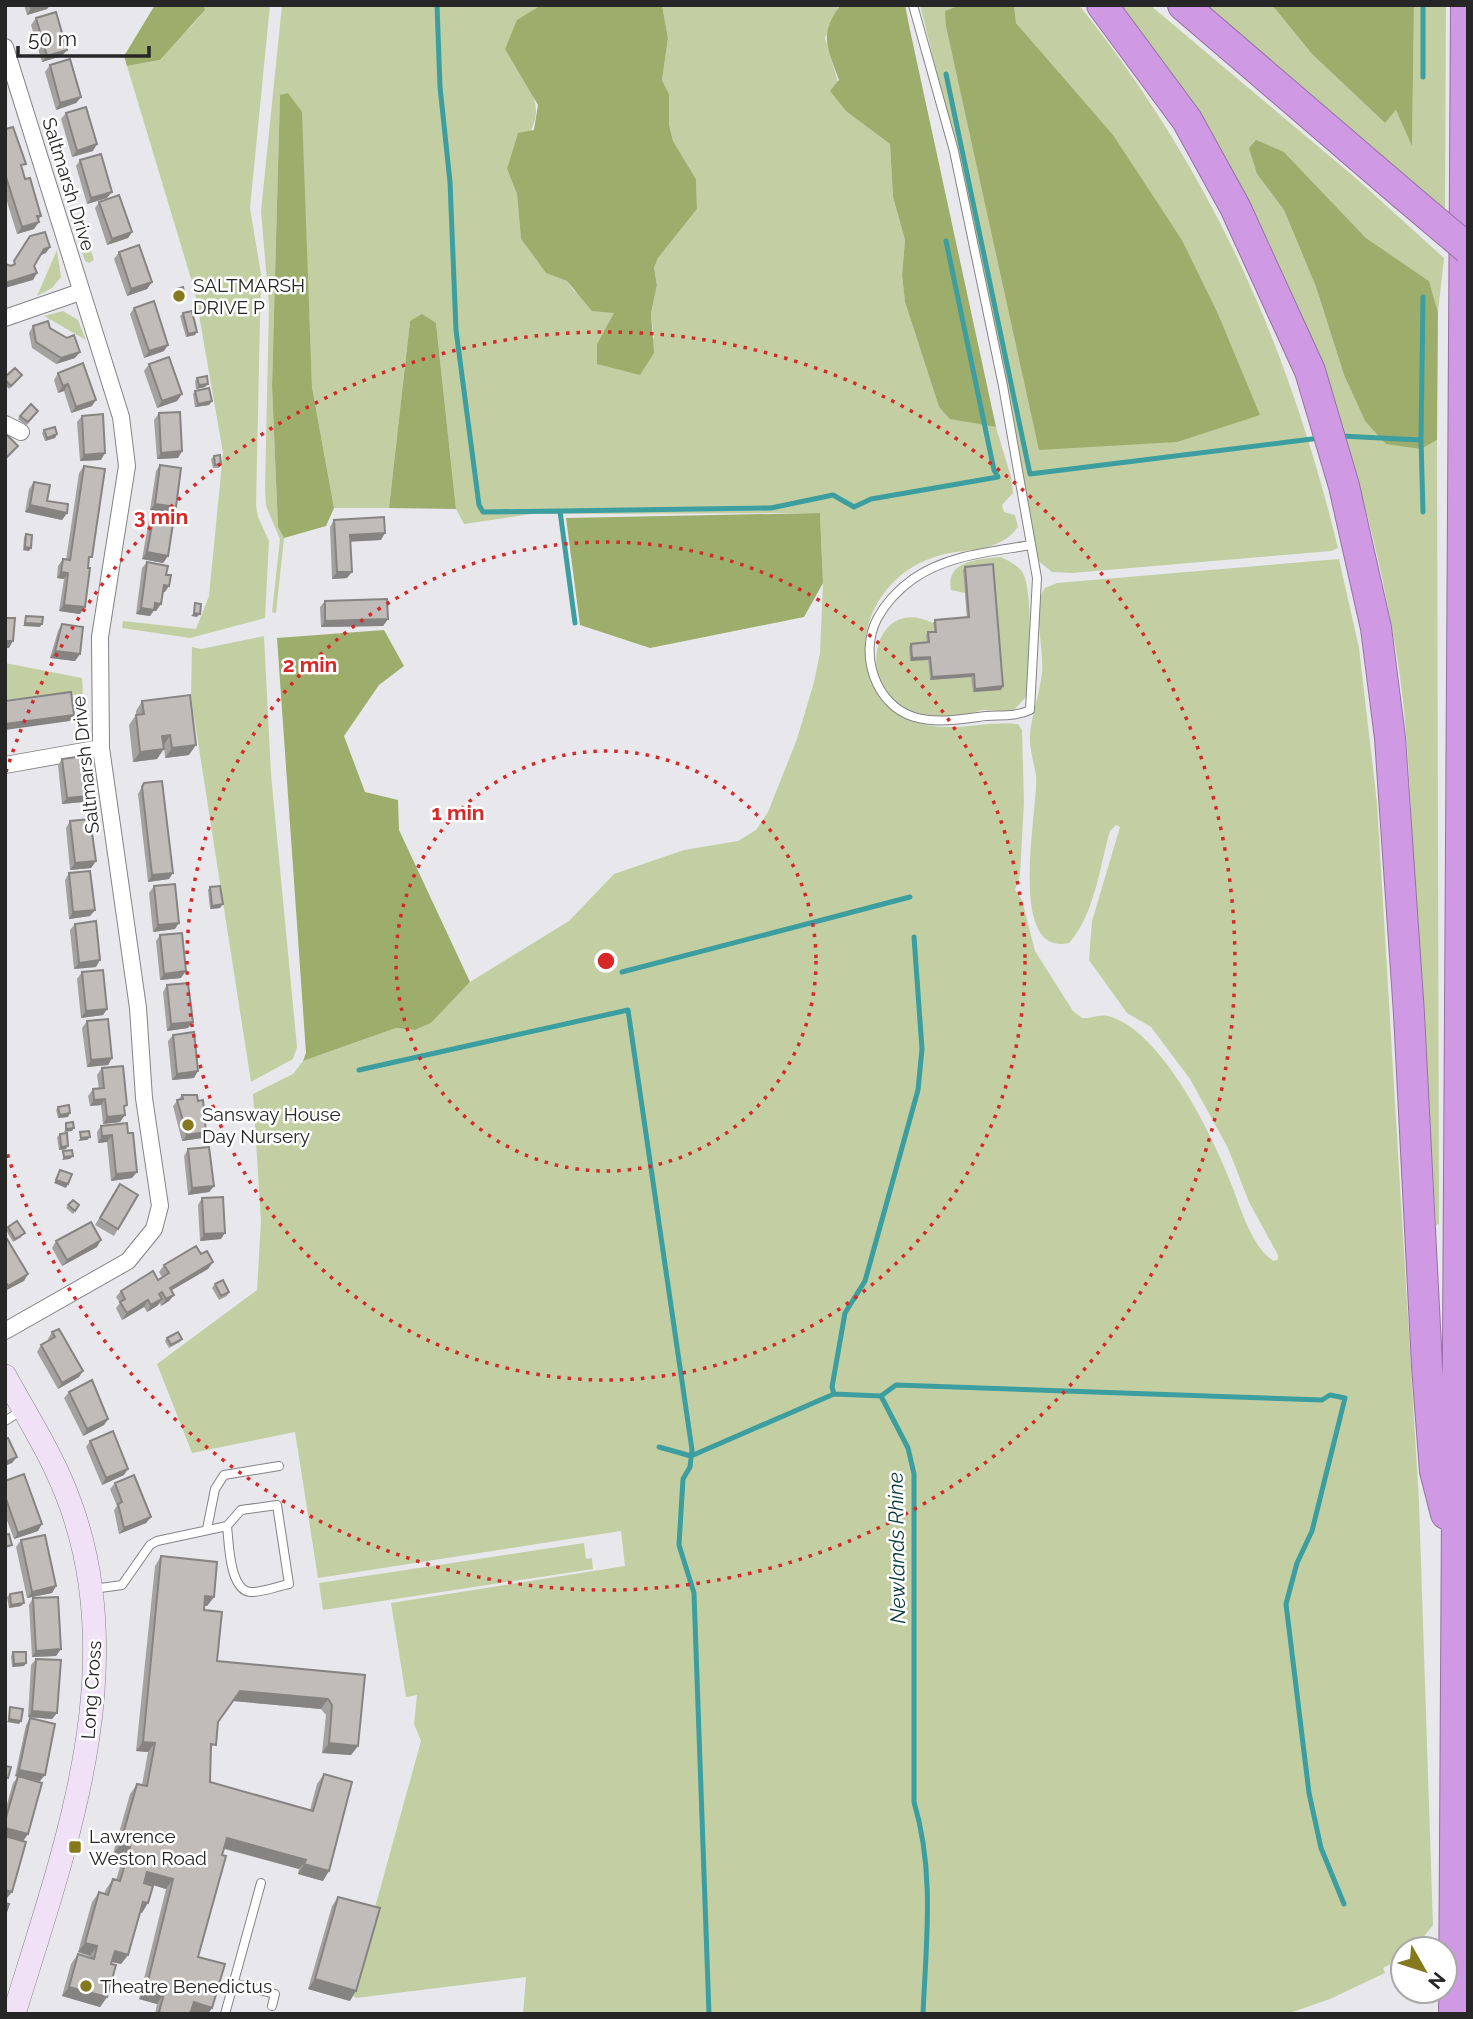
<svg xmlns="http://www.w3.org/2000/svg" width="1473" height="2019" font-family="Raleway,sans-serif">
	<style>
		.green { fill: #c3cfa3 }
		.forest { fill: #9dad6c }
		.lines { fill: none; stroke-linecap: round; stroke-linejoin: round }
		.stream { stroke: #3c9e9f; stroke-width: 5 }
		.lane-casing { stroke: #838387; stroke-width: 10 }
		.street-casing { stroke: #838387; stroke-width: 18 }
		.secondary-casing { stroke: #838387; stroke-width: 24 }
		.highway-casing { stroke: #9471a1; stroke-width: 32 }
		.lane { stroke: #fff; stroke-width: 8 }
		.street { stroke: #fff; stroke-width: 16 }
		.secondary { stroke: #f1e1f7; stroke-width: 23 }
		.highway { stroke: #cf9ae3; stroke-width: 30 }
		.highway-bridge-casing { stroke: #9471a1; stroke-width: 32; stroke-linecap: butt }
		.highway-bridge { stroke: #cf9ae3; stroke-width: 30 }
		.wall { fill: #a4a2a0 }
		.shaded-wall { fill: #868482 }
		.building { fill: #bfbcba; stroke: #868482; stroke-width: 2 }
		.ring { fill: none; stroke: #d62828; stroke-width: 3.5; stroke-dasharray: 3.5 7 }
		.poi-dot { fill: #86781c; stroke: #fff; stroke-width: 2.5 }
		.labels { text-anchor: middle; stroke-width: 5; stroke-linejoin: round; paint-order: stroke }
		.street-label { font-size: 19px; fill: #262627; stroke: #fff }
		.poi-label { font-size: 19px; fill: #262627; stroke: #fff; text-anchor: start }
		.water-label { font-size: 21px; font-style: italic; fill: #093838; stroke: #fff }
		.centre { fill: #d62828; stroke: #fff; stroke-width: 3.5 }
		.ring-label { font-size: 21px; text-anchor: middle; font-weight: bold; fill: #d62828; stroke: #fff; stroke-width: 5; stroke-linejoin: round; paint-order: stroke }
	</style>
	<rect width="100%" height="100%" fill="#e8e8ec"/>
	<path class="green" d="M 204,5 L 270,5 L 250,208 L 261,274 L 256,505 L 258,517 L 269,541 L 265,618 L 190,638 L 122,628 L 123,621 L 196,629 L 209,596 L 223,453 L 195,292 L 127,66 L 160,60 C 174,42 191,28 205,10 Z
		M 282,5 L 541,5 L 518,20 L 505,49 C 544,108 548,110 507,169 L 517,194 L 521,239 L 546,273 L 567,281 L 574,291 L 615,313 L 597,344 L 654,338 L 651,313 L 657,285 L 654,268 L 658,258 L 697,209 L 696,179 L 673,141 L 669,124 L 669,94 L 662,80 L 668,38 L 662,5 L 844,5 L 839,6 L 825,38 L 847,112 L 890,144 L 893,197 L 905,240 L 902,275 L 905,302 L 939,407 L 950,418 L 996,427 L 1011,477 L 1013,493 L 1002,505 L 1004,512 L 1015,515 L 1018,527 C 999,553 968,548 941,555 C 893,567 859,613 866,662 C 871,702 904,726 944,727 C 968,728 994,721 1018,724 L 1022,730 L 1024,802 L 1020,875 L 1015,890 L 1022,900 L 1035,951 L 1073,1011 L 1082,1018 C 1091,1019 1099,1014 1108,1016 C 1162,1030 1214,1138 1232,1186 C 1241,1209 1252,1248 1274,1261 L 1278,1259 L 1278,1255 L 1249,1202 L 1228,1148 L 1190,1079 L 1151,1027 L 1127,1013 L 1089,960 L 1092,921 L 1120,827 L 1116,825 L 1110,831 C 1100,866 1094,916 1069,943 C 1005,958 1039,806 1036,776 C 1034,761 1029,750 1030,734 C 1032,713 1040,693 1042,672 C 1044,649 1032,605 1045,588 L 1057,583 L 1339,559 L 1359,648 L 1377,803 L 1419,1502 L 1433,1925 L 1414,1949 L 1403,1949 L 1403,1958 L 1383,1968 L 1385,1973 L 1330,1999 L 1287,2014 L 523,2014 L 526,1977 L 356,1998 L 351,1994 L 421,1741 L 414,1724 L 417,1695 L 406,1697 L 391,1603 L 625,1566 L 621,1531 L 318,1578 L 295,1432 L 192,1453 L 157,1364 L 257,1290 L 261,1221 L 253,1094 L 293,1074 L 303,1061 L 396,1028 L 415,1030 L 431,1023 L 470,982 L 569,921 L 614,874 L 684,850 L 738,841 L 756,830 L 768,812 L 797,739 L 814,682 L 820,653 L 823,583 L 820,513 L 532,514 L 464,524 L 456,509 L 436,323 L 410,321 L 389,508 L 334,508 L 312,387 L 305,211 L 280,95 L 272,386 L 278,527 L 284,538 L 276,613 L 272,612 L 280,539 L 266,506 L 265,488 L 269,305 L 261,211 Z
		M 920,5 L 960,5 L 945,11 L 1227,338 L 1182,240 L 1112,135 L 1016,23 L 1014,5 L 1079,5 C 1211,171 1288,343 1338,548 L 1331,551 L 1072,573 L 1052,572 L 1036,559 C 1002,373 967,188 920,5 Z
		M 1120,5 L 1150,5 L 1358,180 L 1444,258 L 1438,312 L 1429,281 L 1366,238 L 1284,152 L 1257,174 L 1284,210 L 1316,287 L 1344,375 L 1365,421 L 1421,449 L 1437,440 L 1439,1224 L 1436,1225 C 1429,1107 1422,988 1414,870 C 1410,795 1408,719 1395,645 C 1355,412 1267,191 1120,5 Z
		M 1202,5 L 1272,5 L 1312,54 L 1385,123 L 1396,110 L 1412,143 L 1414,5 L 1446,5 L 1445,215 Z
		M 82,221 L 94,260 L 89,263 L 85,261 L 73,224 Z
		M 57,250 L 61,277 L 52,288 L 37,296 Z
		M 63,311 L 78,320 L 86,340 L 44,316 Z
		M 1001,557 C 1009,561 1018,565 1023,573 C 1034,596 1029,669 1027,696 L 1012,712 C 1003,711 993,710 984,710 C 977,710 971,715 964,716 C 947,718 920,716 905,710 C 856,689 872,593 933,623 L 934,635 L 911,661 L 928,660 L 930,680 L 971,677 L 965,593 L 951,590 C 945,560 980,559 1001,557 Z
		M 264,636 L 271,774 L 297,1047 L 293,1059 L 251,1082 L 191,697 L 192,647 L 201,649 Z
		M 5,663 L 82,678 L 83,694 L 5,700 Z
		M 584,1543 L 586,1559 L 592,1558 L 593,1569 L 323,1610 L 319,1583 Z"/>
	<path class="forest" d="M 155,5 L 204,5 L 205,10 L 160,60 L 127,66 L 124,56 Z
		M 541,5 L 662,5 L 668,38 L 662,80 L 669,94 L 669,124 L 673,141 L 696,179 L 697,209 L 658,258 L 654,268 L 657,285 L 651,313 L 654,353 L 640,375 L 597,364 L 597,344 L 614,313 L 592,311 L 567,281 L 546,273 L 521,239 L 517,194 L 507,169 L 518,133 L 534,130 L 538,105 L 505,49 L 517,20 Z
		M 905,5 L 910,30 L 996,427 L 950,419 L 939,407 L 905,302 L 902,275 L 905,240 L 893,197 L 890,144 L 847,112 L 830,91 L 839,80 C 828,49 818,35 840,6 Z
		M 960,5 L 1014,5 L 1016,23 L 1113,135 L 1182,240 L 1218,314 L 1260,415 L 1177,442 L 1039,450 L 946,26 L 945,11 Z
		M 1272,5 L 1414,5 L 1412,146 L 1396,110 L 1385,123 L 1312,54 Z
		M 288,93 L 302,112 L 312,387 L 334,508 L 326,526 L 284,538 L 278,527 L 272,386 L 280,95 Z
		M 1256,140 L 1284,152 L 1366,238 L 1429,281 L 1438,312 L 1437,440 L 1421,449 L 1386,444 L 1365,421 L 1344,375 L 1316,287 L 1284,210 L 1257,174 L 1249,148 Z
		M 422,314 L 436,323 L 456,509 L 389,508 L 410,321 Z
		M 820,513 L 823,583 L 804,617 L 650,648 L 580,625 L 566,518 Z
		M 384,630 L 404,666 L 379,685 L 344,736 L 365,792 L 398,800 L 399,830 L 470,982 L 431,1023 L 415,1030 L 396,1028 L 303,1061 L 306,1053 L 277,638 Z"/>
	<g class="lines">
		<path class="stream" d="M 437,5 L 440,87 L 450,182 L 456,330 L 479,505 L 483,512 L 771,508 L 833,495 L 854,507 L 871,499 L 998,477 L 994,470 L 946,241
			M 1423,5 L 1423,77
			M 946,74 L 1030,474 L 1320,438
			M 1341,436 L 1421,440 L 1423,297
			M 1421,440 L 1423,512
			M 560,511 L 575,623
			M 914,937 L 922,1049 L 918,1090 L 865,1281 L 845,1313 L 832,1387 L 834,1394 L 881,1396 L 908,1448 L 914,1474 L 914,1802 C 935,1872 926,1943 923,2014
			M 622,972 L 910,897
			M 359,1070 L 628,1010 L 692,1450 L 690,1467 L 683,1479 L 679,1545 L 694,1593 L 709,2014
			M 881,1396 L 896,1385 L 1322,1400 L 1330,1395 L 1345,1398 L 1312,1531 L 1297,1563 L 1286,1604 L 1309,1793 L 1321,1848 L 1344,1904
			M 659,1447 L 691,1456 L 834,1394"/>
		<g class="lane-casing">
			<path id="lane" d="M 913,5 L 954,151 L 1003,386 L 1037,578 L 1030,710 C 1013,718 996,714 978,717 C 958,720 934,723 914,717 C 875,705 859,654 877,619 C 885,604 899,589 913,579 C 947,555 990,552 1031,545
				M 5,1421 L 21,1411
				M 207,1529 L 215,1489 L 224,1475 L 279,1466
				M 93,1589 L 122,1585 L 150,1545 L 157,1541 L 227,1526 L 241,1510 L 277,1505 L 289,1584 C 278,1586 261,1593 250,1592 C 229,1589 229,1542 227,1526
				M 233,1983 L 275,1994 L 272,2006
				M 225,2014 L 261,1883"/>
		</g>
		<g class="street-casing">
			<path id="street" d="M 5,47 L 121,417 L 127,466 L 100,637 L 101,748 L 138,1008 L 144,1098 L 160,1206 L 154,1229 L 128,1261 L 5,1331
				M 5,318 L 80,292
				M 5,424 L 21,432
				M 5,765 L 101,748"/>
		</g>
		<g class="secondary-casing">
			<path id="secondary" d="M 5,1376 C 28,1418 54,1458 70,1503 C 132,1672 64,1851 14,2014"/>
		</g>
		<g class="highway-casing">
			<path id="highway" d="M 1102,5 L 1187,120 L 1235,207 L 1310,371 L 1344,486 L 1376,628 L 1390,738 L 1409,1014 L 1427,1366 L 1435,1471 L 1446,1514
				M 1183,5 L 1403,194
				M 1454,2014 L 1466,5"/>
		</g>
		<use href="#lane" class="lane"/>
		<use href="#street" class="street"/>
		<use href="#secondary" class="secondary"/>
		<use href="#highway" class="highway"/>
		<g class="highway-bridge-casing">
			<path id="highway-bridge" d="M 1403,194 L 1468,249"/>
		</g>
		<use href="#highway-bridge" class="highway-bridge"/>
	</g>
	<path class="wall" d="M 24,5 L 50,5 L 47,9 L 27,15 Z
		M 36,18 L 62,56 L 42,62 L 31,25 Z
		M 50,65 L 81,97 L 76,103 L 56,110 L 45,72 Z
		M 66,113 L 93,151 L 72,157 L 61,119 Z
		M 5,127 L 25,179 L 41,216 L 34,229 L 17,234 L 5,195 Z
		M 80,160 L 107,198 L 87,204 L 76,166 Z
		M 99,202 L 132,232 L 128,238 L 107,245 L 95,208 Z
		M 119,252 L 152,282 L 147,289 L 127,296 L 114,259 Z
		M 197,284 L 204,289 L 201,292 L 196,293 L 194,287 Z
		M 177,289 L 183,299 L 177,301 L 175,292 Z
		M 134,308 L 164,351 L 144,358 L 130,314 Z
		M 183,313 L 195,335 L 186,337 L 180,316 Z
		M 33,326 L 50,328 L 75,358 L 56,364 L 32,348 L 29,333 Z
		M 149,364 L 182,394 L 177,401 L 157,408 L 144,371 Z
		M 58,373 L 92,406 L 71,413 L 64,391 L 58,393 L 54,380 Z
		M 22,375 L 9,389 L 5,385 L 5,377 Z
		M 197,378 L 205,387 L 196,389 L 195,381 Z
		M 195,391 L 212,401 L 209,405 L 195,407 L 193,394 Z
		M 38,411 L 26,426 L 18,419 L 20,416 Z
		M 159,413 L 182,451 L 178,458 L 157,459 L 154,420 Z
		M 82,416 L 101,460 L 80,461 L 77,422 Z
		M 44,430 L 57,434 L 55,438 L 45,441 L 42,433 Z
		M 214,456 L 219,468 L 213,468 L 211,459 Z
		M 160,465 L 171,513 L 150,510 L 156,471 Z
		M 84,466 L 88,562 L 80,614 L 59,611 L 64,579 L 57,578 L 58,566 L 63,559 L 66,560 L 79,473 Z
		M 34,482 L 47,501 L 67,513 L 62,520 L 25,512 L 29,489 Z
		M 154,514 L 168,556 L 163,563 L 142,559 L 149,520 Z
		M 334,520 L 381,540 L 351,541 L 347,578 L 332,579 L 330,527 Z
		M 26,534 L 31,548 L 29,551 L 23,550 L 24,537 Z
		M 147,562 L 166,575 L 165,592 L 163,592 L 156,611 L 154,610 L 150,616 L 136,614 L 142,568 Z
		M 965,567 L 1001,690 L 973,692 L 971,677 L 930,680 L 928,660 L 910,661 L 909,647 L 911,644 L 927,643 L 926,635 L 928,632 L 934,632 L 933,623 L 935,620 L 967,617 L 963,570 Z
		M 325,601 L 388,619 L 383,626 L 321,627 L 320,607 Z
		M 62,624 L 80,654 L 75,661 L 50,658 L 58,631 Z
		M 142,701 L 189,755 L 165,758 L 164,745 L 157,759 L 133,762 L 129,725 L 136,715 L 136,711 Z
		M 62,759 L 88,796 L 83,802 L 62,804 L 58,765 Z
		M 144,783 L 169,879 L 148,882 L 138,794 Z
		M 70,821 L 96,861 L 91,868 L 70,870 L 66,828 Z
		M 69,873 L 95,910 L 90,916 L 69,919 L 65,880 Z
		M 154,886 L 175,929 L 153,932 L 149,893 Z
		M 210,887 L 220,908 L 210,909 L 208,890 Z
		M 75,924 L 96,967 L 74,969 L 70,930 Z
		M 160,935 L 181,978 L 160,980 L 156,941 Z
		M 82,972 L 107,1009 L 103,1015 L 81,1018 L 77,979 Z
		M 167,985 L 188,1028 L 167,1031 L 163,992 Z
		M 87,1021 L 112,1058 L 108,1065 L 87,1067 L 82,1028 Z
		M 173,1035 L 194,1078 L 172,1080 L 168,1041 Z
		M 102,1068 L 124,1110 L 120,1122 L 103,1124 L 101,1105 L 90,1106 L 88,1096 L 93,1089 L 99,1089 L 97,1075 Z
		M 182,1095 L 198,1101 L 206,1132 L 202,1138 L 182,1141 L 173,1106 Z
		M 58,1107 L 68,1117 L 58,1118 L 56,1110 Z
		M 101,1126 L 128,1133 L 132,1178 L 111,1181 L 107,1142 L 98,1143 L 97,1132 Z
		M 60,1134 L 66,1149 L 59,1150 L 57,1137 Z
		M 188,1149 L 214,1186 L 209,1192 L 188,1195 L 184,1156 Z
		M 120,1184 L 118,1229 L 114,1236 L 95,1225 Z
		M 202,1198 L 221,1239 L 200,1241 L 198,1205 Z
		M 73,1200 L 79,1205 L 73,1214 L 66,1208 Z
		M 8,1227 L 22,1237 L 13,1242 L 6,1230 Z
		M 56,1241 L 97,1247 L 62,1266 L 52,1248 Z
		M 201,1254 L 213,1262 L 208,1269 L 172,1290 L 174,1295 L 169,1301 L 161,1306 L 160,1303 L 157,1306 L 147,1312 L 144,1307 L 122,1320 L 116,1308 L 120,1303 L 116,1297 L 121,1291 L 158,1280 L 162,1277 L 159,1272 L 164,1265 Z
		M 215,1284 L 229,1292 L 227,1296 L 219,1300 L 212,1288 Z
		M 52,1332 L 79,1377 L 58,1389 L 37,1352 L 41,1345 L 49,1341 L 48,1339 Z
		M 167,1338 L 182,1339 L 180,1342 L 169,1348 L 165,1341 Z
		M 69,1392 L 108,1419 L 104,1425 L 83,1436 L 64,1398 Z
		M 90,1441 L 124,1475 L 102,1485 L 86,1447 Z
		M 5,1481 L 38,1531 L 14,1539 L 5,1515 Z
		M 115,1483 L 151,1517 L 146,1523 L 119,1534 L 114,1510 L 117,1506 L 110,1489 Z
		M 21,1540 L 56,1586 L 52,1593 L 27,1598 L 16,1547 Z
		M 161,1556 L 214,1597 L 207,1606 L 204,1606 L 204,1610 L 217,1661 L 365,1675 L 358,1746 L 351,1755 L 322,1753 L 326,1715 L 321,1709 L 233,1701 L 218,1722 L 211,1752 L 210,1782 L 310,1810 L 317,1784 L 324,1774 L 323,1881 L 298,1874 L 299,1869 L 224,1849 L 198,1957 L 193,2014 L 155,2014 L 157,2004 L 139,1999 L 166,1889 L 144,1882 L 142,1913 L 139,1912 L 128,1955 L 121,1964 L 112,1962 L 107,1997 L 100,2007 L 62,1996 L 71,1964 L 78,1954 L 90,1958 L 90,1956 L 78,1952 L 92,1902 L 99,1892 L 104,1894 L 106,1889 L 113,1879 L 116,1880 L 123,1857 L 113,1854 L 130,1794 L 137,1784 L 142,1785 L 148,1752 L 136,1751 L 155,1566 Z
		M 10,1594 L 21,1606 L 9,1608 L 7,1597 Z
		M 33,1598 L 61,1649 L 56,1656 L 32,1657 L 29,1605 Z
		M 13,1652 L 26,1663 L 24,1666 L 12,1667 L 11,1656 Z
		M 36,1659 L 57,1713 L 52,1719 L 28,1717 L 31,1665 Z
		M 30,1718 L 40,1781 L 22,1777 L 28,1834 L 23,1841 L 7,1898 L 5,1898 L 5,1811 L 13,1783 L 18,1777 L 15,1776 L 26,1725 Z
		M 338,1897 L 350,2001 L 308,1989 L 332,1906 Z"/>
	<path class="shaded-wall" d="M 41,5 L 50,5 L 47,9 L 27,15 L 31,8 Z
		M 67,50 L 62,56 L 42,62 L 47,56 Z
		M 81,97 L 76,103 L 56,110 L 60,103 Z
		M 97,144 L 93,151 L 72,157 L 77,151 Z
		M 112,192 L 107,198 L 87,204 L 91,198 Z
		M 39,222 L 34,229 L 17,234 L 22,227 Z
		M 132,232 L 128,238 L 107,245 L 112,239 Z
		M 50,247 L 46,253 L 39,256 L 44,249 Z
		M 37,273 L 33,280 L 5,288 L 5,283 Z
		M 152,282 L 147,289 L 127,296 L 131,289 Z
		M 197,332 L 195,335 L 186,337 L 188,334 Z
		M 168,345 L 164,351 L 144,358 L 149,351 Z
		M 80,352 L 75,358 L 56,364 L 61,358 Z
		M 68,384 L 64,391 L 58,393 L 63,386 Z
		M 208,384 L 205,387 L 196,389 L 199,385 Z
		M 182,394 L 177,401 L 157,408 L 162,401 Z
		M 96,400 L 92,406 L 71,413 L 76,407 Z
		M 212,401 L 209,405 L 195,407 L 198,404 Z
		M 57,434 L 55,438 L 45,441 L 47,438 Z
		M 182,451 L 178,458 L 157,459 L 161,453 Z
		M 105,453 L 101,460 L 80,461 L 84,455 Z
		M 155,504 L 176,507 L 171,513 L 150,510 Z
		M 30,505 L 67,513 L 62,520 L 25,512 Z
		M 385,533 L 381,540 L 346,542 L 350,535 Z
		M 25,547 L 31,548 L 29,551 L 23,550 Z
		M 147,552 L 168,556 L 163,563 L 142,559 Z
		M 61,572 L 68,573 L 64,579 L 57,578 Z
		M 337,572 L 352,572 L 347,578 L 332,579 Z
		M 164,585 L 169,586 L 165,592 L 160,591 Z
		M 155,603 L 161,604 L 156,611 L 154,610 L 150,616 L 136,614 L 141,608 Z
		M 64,605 L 85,607 L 80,614 L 59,611 Z
		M 194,613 L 200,614 L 197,617 L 191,616 Z
		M 388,619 L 383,626 L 321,627 L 325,621 Z
		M 25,623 L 42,624 L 40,627 L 23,626 Z
		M 5,641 L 13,641 L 9,648 L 5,648 Z
		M 55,651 L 80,654 L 75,661 L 50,658 Z
		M 930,657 L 928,660 L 910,661 L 912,658 Z
		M 974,674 L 971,677 L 930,680 L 932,677 Z
		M 1003,686 L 1001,690 L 973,692 L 975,689 Z
		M 74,715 L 70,721 L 5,730 L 5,724 Z
		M 170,735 L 164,745 L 162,736 Z
		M 196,745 L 189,755 L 165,758 L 172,748 Z
		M 164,749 L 157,759 L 133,762 L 140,752 Z
		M 88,796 L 83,802 L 62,804 L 67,798 Z
		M 96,861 L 91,868 L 70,870 L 75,863 Z
		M 173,873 L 169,879 L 148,882 L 152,875 Z
		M 223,904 L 220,908 L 210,909 L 212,906 Z
		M 95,910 L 90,916 L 69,919 L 73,912 Z
		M 179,923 L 175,929 L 153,932 L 158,925 Z
		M 100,960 L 96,967 L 74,969 L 79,963 Z
		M 186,971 L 181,978 L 160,980 L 164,974 Z
		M 107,1009 L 103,1015 L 81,1018 L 86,1011 Z
		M 193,1022 L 188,1028 L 167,1031 L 171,1024 Z
		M 112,1058 L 108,1065 L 87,1067 L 91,1060 Z
		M 198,1071 L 194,1078 L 172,1080 L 177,1074 Z
		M 105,1099 L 101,1105 L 90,1106 L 94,1100 Z
		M 70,1113 L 68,1117 L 58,1118 L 60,1115 Z
		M 125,1115 L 120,1122 L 103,1124 L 107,1117 Z
		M 74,1128 L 72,1131 L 64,1132 L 66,1129 Z
		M 206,1132 L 202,1138 L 182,1141 L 187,1135 Z
		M 112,1135 L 107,1142 L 98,1143 L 102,1136 Z
		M 90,1137 L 87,1140 L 78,1141 L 81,1138 Z
		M 68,1146 L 66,1149 L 59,1150 L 61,1147 Z
		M 73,1156 L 70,1159 L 62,1160 L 64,1157 Z
		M 137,1172 L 132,1178 L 111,1181 L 116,1174 Z
		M 56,1180 L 68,1184 L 66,1188 L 54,1183 Z
		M 214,1186 L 209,1192 L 188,1195 L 192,1188 Z
		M 225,1233 L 221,1239 L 200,1241 L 204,1234 Z
		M 101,1240 L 97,1247 L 62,1266 L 67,1260 Z
		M 213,1262 L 208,1269 L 165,1294 L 170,1288 Z
		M 28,1274 L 24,1281 L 5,1291 L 8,1286 Z
		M 174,1295 L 169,1301 L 161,1306 L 166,1299 Z
		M 162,1299 L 157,1306 L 147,1312 L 151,1305 Z
		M 148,1300 L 144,1307 L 122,1320 L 127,1313 Z
		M 83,1371 L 79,1377 L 58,1389 L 62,1383 Z
		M 108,1419 L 104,1425 L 83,1436 L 87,1429 Z
		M 17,1457 L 12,1463 L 5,1466 L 5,1462 Z
		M 128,1469 L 124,1475 L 102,1485 L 106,1478 Z
		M 151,1517 L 146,1523 L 119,1534 L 124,1528 Z
		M 42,1524 L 38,1531 L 14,1539 L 18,1533 Z
		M 56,1586 L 52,1593 L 27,1598 L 32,1592 Z
		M 205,1596 L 214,1597 L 207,1606 L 198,1605 Z
		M 24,1603 L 21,1606 L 9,1608 L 11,1605 Z
		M 61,1649 L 56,1656 L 32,1657 L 36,1651 Z
		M 26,1663 L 24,1666 L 12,1667 L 14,1664 Z
		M 240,1691 L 328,1699 L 321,1709 L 233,1701 Z
		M 32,1711 L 57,1713 L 52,1719 L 28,1717 Z
		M 9,1719 L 21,1721 L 19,1724 L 7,1722 Z
		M 143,1742 L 155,1743 L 148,1752 L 136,1751 Z
		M 329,1743 L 358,1746 L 351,1755 L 322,1753 Z
		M 19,1770 L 45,1775 L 40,1781 L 15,1776 Z
		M 5,1828 L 28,1834 L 23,1841 L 5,1836 Z
		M 227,1838 L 306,1860 L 299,1869 L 220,1847 Z
		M 120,1845 L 130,1847 L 123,1857 L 113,1854 Z
		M 304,1864 L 329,1871 L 323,1881 L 298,1874 Z
		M 147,1872 L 173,1879 L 166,1889 L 140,1881 Z
		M 5,1890 L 12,1892 L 7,1898 L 5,1898 Z
		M 143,1902 L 148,1903 L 142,1913 L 136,1911 Z
		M 85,1943 L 97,1946 L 90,1956 L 78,1952 Z
		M 115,1951 L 128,1955 L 121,1964 L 108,1961 Z
		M 315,1979 L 356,1991 L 350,2001 L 308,1989 Z
		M 69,1987 L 107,1997 L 100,2007 L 62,1996 Z
		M 146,1989 L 164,1994 L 157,2004 L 139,1999 Z
		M 194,2002 L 212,2008 L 208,2014 L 193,2014 L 187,2012 Z"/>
	<path class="building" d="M 30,5 L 41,5 L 31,8 Z
		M 56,12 L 67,50 L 47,56 L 36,18 Z
		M 70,59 L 81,97 L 60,103 L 50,65 Z
		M 86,107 L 97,144 L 77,151 L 66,113 Z
		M 5,127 L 6,129 L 13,127 L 26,164 L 21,165 L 25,179 L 30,178 L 41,216 L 37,216 L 39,222 L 22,227 L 5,174 Z
		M 101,154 L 112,192 L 91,198 L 80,160 Z
		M 119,195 L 132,232 L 112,239 L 99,202 Z
		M 45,232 L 50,247 L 44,249 L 34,266 L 37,273 L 5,283 L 5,264 L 11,266 L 15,264 L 14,261 L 30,236 Z
		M 139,245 L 152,282 L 131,289 L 119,252 Z
		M 202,282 L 204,289 L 198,290 L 197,284 Z
		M 183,287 L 185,296 L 180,298 L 177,289 Z
		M 154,301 L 168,345 L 149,351 L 134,308 Z
		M 192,311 L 197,332 L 188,334 L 183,313 Z
		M 48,321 L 50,328 L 67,338 L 74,335 L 80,352 L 61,358 L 36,342 L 33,326 Z
		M 169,357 L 182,394 L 162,401 L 149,364 Z
		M 83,363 L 96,400 L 76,407 L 68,384 L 63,386 L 58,373 Z
		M 15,368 L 22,375 L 11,386 L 5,380 L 5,377 Z
		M 207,376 L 208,384 L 199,385 L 197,378 Z
		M 209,388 L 212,401 L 198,404 L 195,391 Z
		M 31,404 L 38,411 L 28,422 L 20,416 Z
		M 180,412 L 182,451 L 161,453 L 159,413 Z
		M 103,414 L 105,453 L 84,455 L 82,416 Z
		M 55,427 L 57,434 L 47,438 L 44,430 Z
		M 5,433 L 18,446 L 5,459 Z
		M 220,455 L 221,464 L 215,465 L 214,456 Z
		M 160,465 L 181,468 L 176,507 L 155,504 Z
		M 84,466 L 105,469 L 92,557 L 89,557 L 88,568 L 90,568 L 85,607 L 64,605 L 68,573 L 61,572 L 63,559 L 70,560 Z
		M 34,482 L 50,485 L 47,501 L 68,504 L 67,513 L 30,505 Z
		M 154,514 L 174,517 L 168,556 L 147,552 Z
		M 384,517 L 385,533 L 350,535 L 352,572 L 337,572 L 334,520 Z
		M 26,534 L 32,535 L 31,548 L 25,547 Z
		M 147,562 L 168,566 L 166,575 L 171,575 L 169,586 L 164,585 L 161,604 L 155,603 L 154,610 L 141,608 Z
		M 993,564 L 1003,686 L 975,689 L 974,674 L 932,677 L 930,657 L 912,658 L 911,644 L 929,642 L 928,632 L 936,632 L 935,620 L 969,617 L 965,567 Z
		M 387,599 L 388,619 L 325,621 L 325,601 Z
		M 195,603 L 201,604 L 200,614 L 194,613 Z
		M 26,616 L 43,617 L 42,624 L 25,623 Z
		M 5,618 L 15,618 L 13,641 L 5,641 Z
		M 62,624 L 83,627 L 80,654 L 55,651 Z
		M 71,692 L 74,715 L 5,724 L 5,701 Z
		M 190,695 L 196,745 L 172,748 L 170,735 L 162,736 L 164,749 L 140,752 L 136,715 L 144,714 L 142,701 Z
		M 84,756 L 88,796 L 67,798 L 62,759 Z
		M 162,781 L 173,873 L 152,875 L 142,787 L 144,783 Z
		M 90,819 L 96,861 L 75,863 L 70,821 Z
		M 90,871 L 95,910 L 73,912 L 69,873 Z
		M 175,884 L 179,923 L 158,925 L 154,886 Z
		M 220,886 L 223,904 L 212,906 L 210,887 Z
		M 96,921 L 100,960 L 79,963 L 75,924 Z
		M 182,933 L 186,971 L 164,974 L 160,935 Z
		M 103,970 L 107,1009 L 86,1011 L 82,972 Z
		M 188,983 L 193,1022 L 171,1024 L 167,985 Z
		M 108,1019 L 112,1058 L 91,1060 L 87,1021 Z
		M 194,1032 L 198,1071 L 177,1074 L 173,1035 Z
		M 123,1066 L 127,1105 L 124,1106 L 125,1115 L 107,1117 L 105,1099 L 94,1100 L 93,1089 L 104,1088 L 102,1068 Z
		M 182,1095 L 197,1095 L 198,1101 L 203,1100 L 206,1132 L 187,1135 L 177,1100 L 183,1099 Z
		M 69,1105 L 70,1113 L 60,1115 L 58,1107 Z
		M 73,1122 L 74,1128 L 66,1129 L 66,1123 Z
		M 127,1123 L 128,1133 L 133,1133 L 137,1172 L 116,1174 L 112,1135 L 102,1136 L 101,1126 Z
		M 89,1131 L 90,1137 L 81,1138 L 80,1132 Z
		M 67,1133 L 68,1146 L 61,1147 L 60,1134 Z
		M 209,1147 L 214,1186 L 192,1188 L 188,1149 Z
		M 72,1150 L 73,1156 L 64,1157 L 63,1151 Z
		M 60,1170 L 72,1174 L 68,1184 L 56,1180 Z
		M 120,1184 L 138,1195 L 118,1229 L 100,1218 Z
		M 223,1197 L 225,1233 L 204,1234 L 202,1198 Z
		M 73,1200 L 79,1205 L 75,1211 L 68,1205 Z
		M 17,1221 L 25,1233 L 15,1239 L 8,1227 Z
		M 91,1222 L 101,1240 L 67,1260 L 56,1241 Z
		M 7,1239 L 28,1274 L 8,1286 L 5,1281 L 5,1240 Z
		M 196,1246 L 201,1254 L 207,1251 L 213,1262 L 170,1288 L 174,1295 L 166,1299 L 162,1292 L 159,1294 L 162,1299 L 151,1305 L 148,1300 L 127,1313 L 120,1302 L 125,1299 L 121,1291 L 153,1271 L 158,1280 L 169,1273 L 164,1265 Z
		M 223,1280 L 229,1292 L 221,1296 L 215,1284 Z
		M 59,1329 L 83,1371 L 62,1383 L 41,1345 L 55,1337 L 52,1332 Z
		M 178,1332 L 182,1339 L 171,1345 L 167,1338 Z
		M 92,1380 L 108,1419 L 87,1429 L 69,1392 Z
		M 113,1431 L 128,1469 L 106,1478 L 90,1441 Z
		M 8,1438 L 17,1457 L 5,1462 L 5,1439 Z
		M 24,1474 L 42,1524 L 18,1533 L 5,1496 L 5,1481 Z
		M 134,1475 L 151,1517 L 124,1528 L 118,1504 L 122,1502 L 115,1483 Z
		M 9,1534 L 12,1545 L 5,1547 L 5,1535 Z
		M 45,1535 L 56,1586 L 32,1592 L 21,1540 Z
		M 161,1556 L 217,1562 L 214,1597 L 205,1596 L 204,1610 L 222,1612 L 217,1661 L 365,1675 L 358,1746 L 329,1743 L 332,1705 L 328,1699 L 240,1691 L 218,1722 L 216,1745 L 211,1744 L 210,1782 L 313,1811 L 324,1774 L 352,1782 L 329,1871 L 304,1864 L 306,1860 L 227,1838 L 222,1855 L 226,1856 L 198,1957 L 225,1964 L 212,2008 L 194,2002 L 190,2014 L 164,2014 L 159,2012 L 164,1994 L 146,1989 L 173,1879 L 147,1872 L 144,1883 L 153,1886 L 148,1903 L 143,1902 L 128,1955 L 115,1951 L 111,1964 L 116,1965 L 107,1997 L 69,1987 L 78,1954 L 94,1959 L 97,1946 L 85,1943 L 99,1892 L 108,1895 L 113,1879 L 120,1881 L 130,1847 L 120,1845 L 137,1784 L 147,1786 L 155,1743 L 143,1742 Z
		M 22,1592 L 24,1603 L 11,1605 L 10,1594 Z
		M 58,1597 L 61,1649 L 36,1651 L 33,1598 Z
		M 13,1652 L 26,1652 L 26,1663 L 14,1664 Z
		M 36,1659 L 61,1660 L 57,1713 L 32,1711 Z
		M 10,1707 L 23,1709 L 21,1721 L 9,1719 Z
		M 30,1718 L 55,1724 L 45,1775 L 19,1770 Z
		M 5,1766 L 11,1767 L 8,1778 L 5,1777 Z
		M 18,1776 L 42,1783 L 28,1834 L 5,1828 L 5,1821 Z
		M 5,1836 L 26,1842 L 12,1892 L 5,1890 Z
		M 338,1897 L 380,1908 L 356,1991 L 315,1979 Z
		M 5,1903 L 9,1904 L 5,1915 Z"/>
	<g class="ring">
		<circle cx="606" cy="961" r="210"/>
		<circle cx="606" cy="961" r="419"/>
		<path d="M6 772A629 629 0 1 1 6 1150"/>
	</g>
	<g class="poi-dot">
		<circle cx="179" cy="296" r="7"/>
		<circle cx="188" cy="1125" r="7"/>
		<rect x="68" y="1840" width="14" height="14" rx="3.5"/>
		<circle cx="86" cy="1986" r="7"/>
	</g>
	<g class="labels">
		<g class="street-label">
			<text transform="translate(69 184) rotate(73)" y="7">Saltmarsh Drive</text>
			<text transform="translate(85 765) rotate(-96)" y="7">Saltmarsh Drive</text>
			<text transform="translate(91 1690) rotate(-86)" y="7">Long Cross</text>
		</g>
		<g class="poi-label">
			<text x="193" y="292">SALTMARSH<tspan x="193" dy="22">DRIVE P</tspan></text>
			<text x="202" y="1121">Sansway House<tspan x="202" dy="22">Day Nursery</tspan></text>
			<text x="89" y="1843">Lawrence<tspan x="89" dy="22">Weston Road</tspan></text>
			<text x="100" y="1993">Theatre Benedictus</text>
		</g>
		<g class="water-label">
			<text transform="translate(897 1548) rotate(-91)" y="7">Newlands Rhine</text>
		</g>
	</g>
	<circle cx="606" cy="961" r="10" class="centre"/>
	<g class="ring-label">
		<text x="161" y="524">3 min</text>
		<text x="310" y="672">2 min</text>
		<text x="458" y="820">1 min</text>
	</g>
	<rect width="1473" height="2019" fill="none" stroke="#262627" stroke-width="14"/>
	<g transform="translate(1424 1970) rotate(129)"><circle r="33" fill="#ffffff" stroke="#a8a8a9" stroke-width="2"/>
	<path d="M0-5L12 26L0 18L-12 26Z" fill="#86781c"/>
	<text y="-10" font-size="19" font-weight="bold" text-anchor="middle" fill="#262627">N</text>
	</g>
	<path d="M18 46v10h131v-10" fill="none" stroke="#262627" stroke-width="3.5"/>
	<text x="28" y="46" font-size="21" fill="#262627" stroke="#ffffff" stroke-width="5" paint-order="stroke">50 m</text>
</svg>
